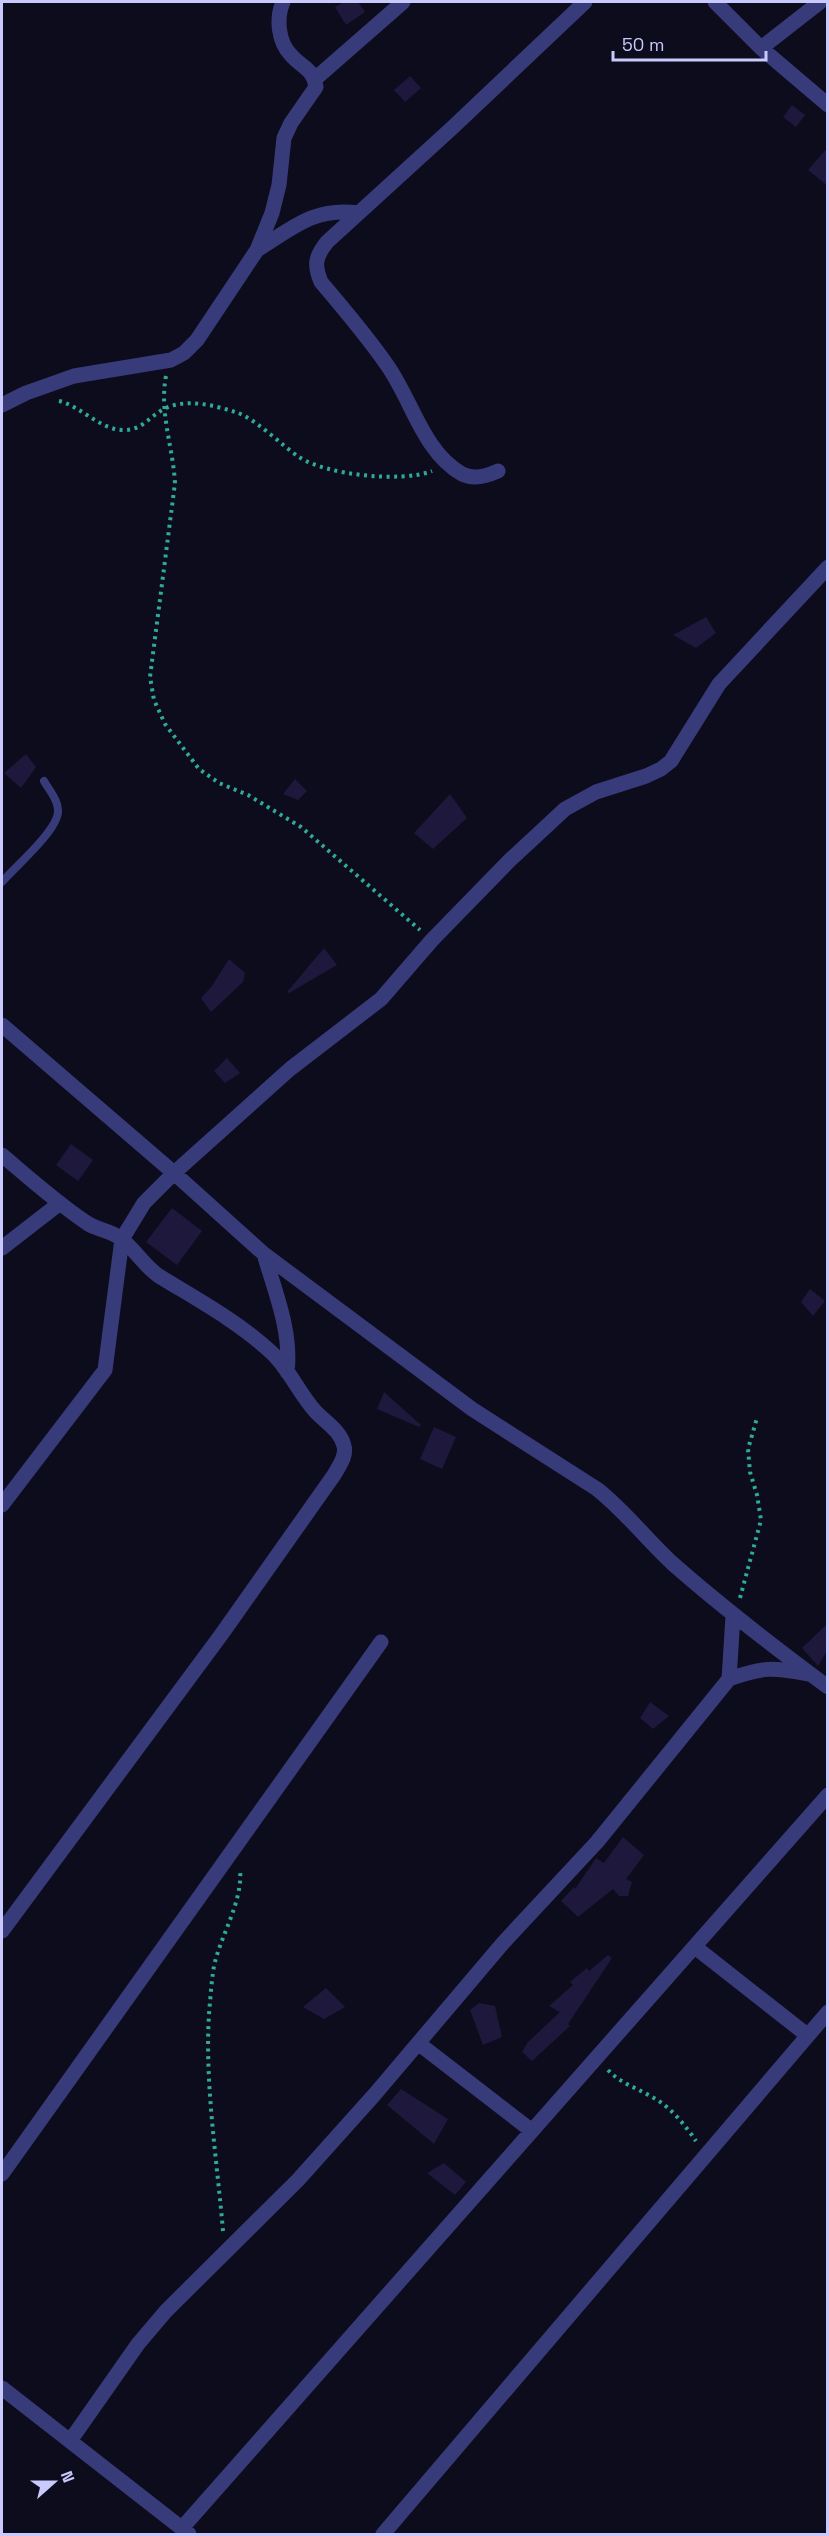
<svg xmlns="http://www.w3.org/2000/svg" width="829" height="2536" font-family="'Space Grotesk',sans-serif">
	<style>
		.building { fill: #1d183c }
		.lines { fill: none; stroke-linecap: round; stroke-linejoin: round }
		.path { stroke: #30aa98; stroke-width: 4; stroke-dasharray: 3 4.5; stroke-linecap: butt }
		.service { stroke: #383b7a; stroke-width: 8 }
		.minor { stroke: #383b7a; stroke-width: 15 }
	</style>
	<rect width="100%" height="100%" fill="#0d0c1c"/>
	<path class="building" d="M 345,2 L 358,2 L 365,12 L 346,25 L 335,7 Z
		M 410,76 L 421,88 L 405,102 L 394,90 Z
		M 792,105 L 805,115 L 796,127 L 783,117 Z
		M 828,147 L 828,186 L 808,170 Z
		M 706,617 L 716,633 L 696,648 L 673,635 Z
		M 26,754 L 36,767 L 21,788 L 4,773 Z
		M 295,779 L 307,791 L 298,800 L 283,794 Z
		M 450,794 L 467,818 L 433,849 L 414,833 Z
		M 324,948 L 337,965 L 289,993 L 287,992 Z
		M 229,959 L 245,973 L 243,982 L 211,1012 L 201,998 L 212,986 Z
		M 227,1058 L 240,1073 L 225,1083 L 214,1071 Z
		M 71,1144 L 93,1160 L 78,1181 L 56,1165 Z
		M 172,1208 L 202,1231 L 177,1265 L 146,1242 Z
		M 810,1289 L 825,1301 L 813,1316 L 801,1302 Z
		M 384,1392 L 421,1425 L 419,1427 L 377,1409 Z
		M 434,1427 L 456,1437 L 442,1469 L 420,1459 Z
		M 828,1623 L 828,1649 L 818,1666 L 802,1648 Z
		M 650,1702 L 669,1716 L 653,1729 L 640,1718 Z
		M 623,1837 L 644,1855 L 626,1879 L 632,1882 L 628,1896 L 619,1896 L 613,1889 L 578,1917 L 561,1901 L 574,1887 L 575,1889 L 596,1858 L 604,1863 Z
		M 608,1955 L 612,1958 L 568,2024 L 570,2026 L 532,2061 L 522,2052 L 528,2042 L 560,2012 L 549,2006 L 573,1985 L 570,1982 L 587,1968 L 589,1971 Z
		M 326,1988 L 345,2007 L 324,2019 L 303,2007 Z
		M 479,2003 L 495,2006 L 502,2037 L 483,2045 L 470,2010 Z
		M 401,2089 L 448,2119 L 434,2144 L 387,2105 Z
		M 444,2163 L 466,2182 L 455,2195 L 427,2173 Z"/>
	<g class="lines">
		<path class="path" d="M 166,376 C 159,412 173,447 175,483 L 150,677 L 154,700 L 165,724 L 199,769 L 219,783 L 248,795 L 301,827 L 420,930
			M 59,401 C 81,406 101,431 125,430 C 142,430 150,416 164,409 C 186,398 213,405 235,412 C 254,417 281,445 299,457 C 326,475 401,483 432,471
			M 740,1598 L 761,1520 L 757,1495 L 750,1472 L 748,1449 L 757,1418
			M 608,2070 C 620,2083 637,2088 652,2097 C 670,2106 685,2125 696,2141
			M 223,2231 C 217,2159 203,2074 210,2002 C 211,1990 212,1978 214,1966 C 221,1934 243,1902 240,1869"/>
		<path class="service" d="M 2,882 C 15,867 57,831 58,812 C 59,801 49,790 44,781"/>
		<path class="minor" d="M 715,2 L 761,48 L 828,105
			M 761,48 L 820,2
			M 315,79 L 403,2
			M 257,250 C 293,228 314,207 358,213
			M 2,405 L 26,393 L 74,376 L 171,360 L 184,353 L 197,340 L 257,250 L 272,213 L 279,185 L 284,138 L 291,123 L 316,87 C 314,69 301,67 291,55 C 278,42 276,18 283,2
			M 498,471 C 487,476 474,480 462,474 C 423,452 412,400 387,365 C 367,336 344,309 321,282 C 314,265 315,257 327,242 L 452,128 L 585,2
			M 2,1025 L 174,1173 L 290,1069 L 381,999 L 432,940 L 510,860 L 565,809 L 596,792 L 646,776 L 661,769 L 671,761 L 719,684 L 828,567
			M 2,1155 C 29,1178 57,1203 87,1223 C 97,1230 110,1230 120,1238 C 135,1249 144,1266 159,1276 C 198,1300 239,1322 272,1353 C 289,1369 299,1393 315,1411 C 325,1422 341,1431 344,1446 C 347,1456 339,1466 334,1475 L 221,1635 L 2,1931
			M 2,1248 L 60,1203
			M 264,1254 C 275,1292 292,1332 287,1372
			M 2,1505 L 105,1370 L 122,1239 L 144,1203 L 174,1173 L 264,1254 L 472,1409 L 597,1489 C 625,1511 646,1539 672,1563 C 722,1607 774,1647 828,1687
			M 729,1679 C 763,1667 773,1667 808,1674
			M 695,1947 L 807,2035
			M 418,2043 L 532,2131
			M 2,2174 L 381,1642
			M 2,2388 L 189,2534
			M 70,2441 L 138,2344 L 166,2311 L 298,2180 L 375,2094 L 503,1943 L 597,1842 L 729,1679 L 733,1616
			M 182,2528 L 828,1795
			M 383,2534 L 828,2012"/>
	</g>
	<rect width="829" height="2536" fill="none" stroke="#cac9fd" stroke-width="6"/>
	<g transform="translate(54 2482) rotate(69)" stroke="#0d0c1c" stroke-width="4.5" paint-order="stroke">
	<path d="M0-4.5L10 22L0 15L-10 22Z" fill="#cac9fd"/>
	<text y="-9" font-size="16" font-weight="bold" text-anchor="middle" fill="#cac9fd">N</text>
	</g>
	<path d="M613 51v9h153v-9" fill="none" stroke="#cac9fd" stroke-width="3"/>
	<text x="622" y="51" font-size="18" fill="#cac9fd" stroke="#0d0c1c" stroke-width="4.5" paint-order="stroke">50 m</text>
</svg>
